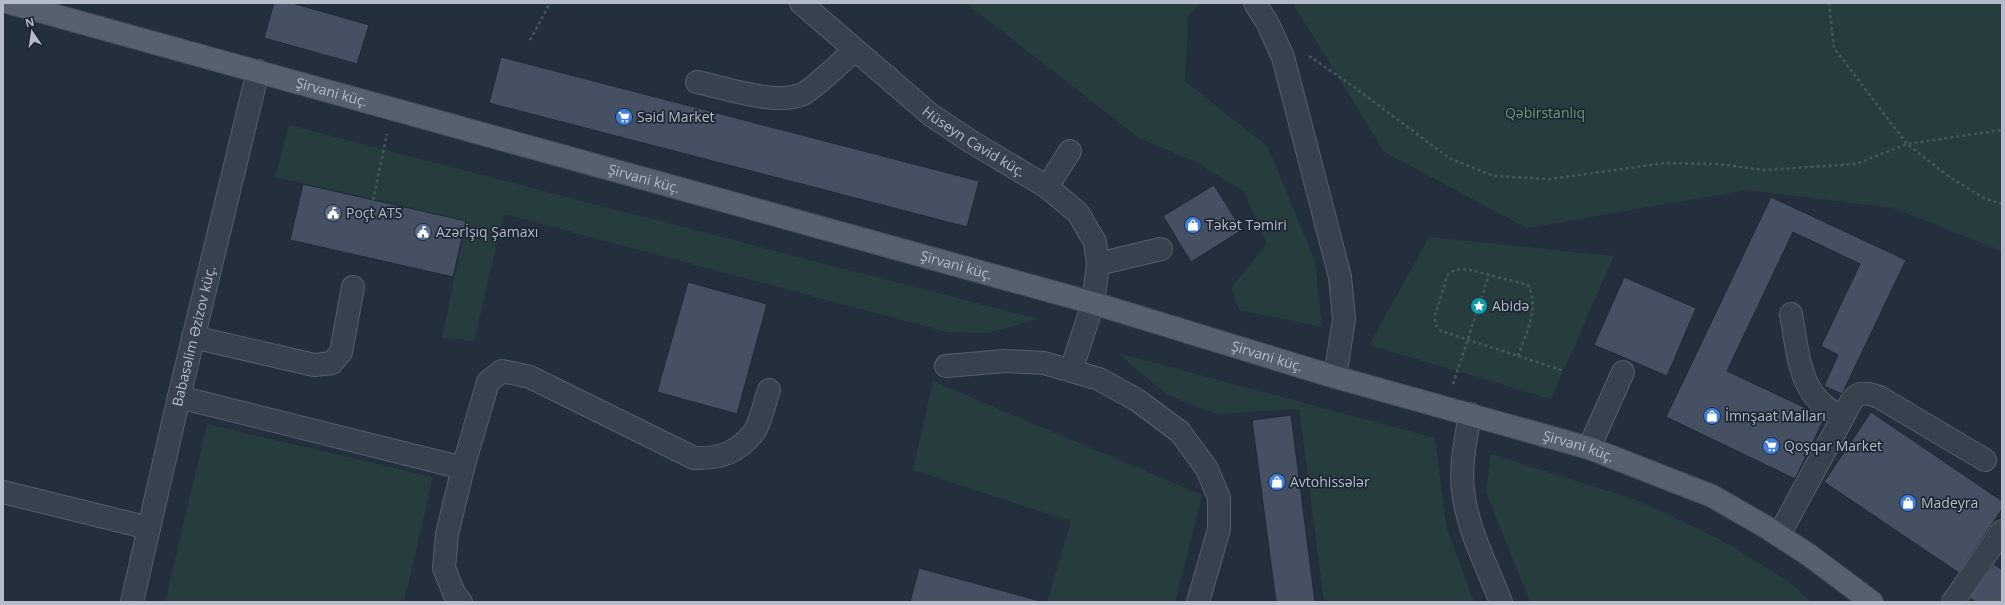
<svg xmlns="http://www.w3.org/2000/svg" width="2005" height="605" font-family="'Open Sans',sans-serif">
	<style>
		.green { fill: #263c3f }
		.building { fill: #455162; stroke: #1f2835 }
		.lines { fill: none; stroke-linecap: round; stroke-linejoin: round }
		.minor-casing { stroke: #565f6c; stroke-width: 24 }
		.major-casing { stroke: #414a57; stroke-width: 24 }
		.path { stroke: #44595c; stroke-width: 2.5; stroke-dasharray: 3 3; stroke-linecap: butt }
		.minor { stroke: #38414e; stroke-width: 22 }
		.major { stroke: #56606e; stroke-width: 22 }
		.labels { text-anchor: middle; stroke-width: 3.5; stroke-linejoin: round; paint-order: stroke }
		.street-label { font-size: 14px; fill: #b4bcc9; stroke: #1d2633 }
		.park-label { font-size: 14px; fill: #6b9a76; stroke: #1d2633 }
		.poi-label { font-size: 14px; fill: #b4bcc9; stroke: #1d2633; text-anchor: start }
	</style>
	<rect width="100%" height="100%" fill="#242f3e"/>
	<path class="green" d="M 966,3 L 1201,3 L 1188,17 L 1185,81 L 1268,147 L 1315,261 L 1322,327 L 1239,310 L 1231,288 L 1267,244 L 1244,192 L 1196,162 L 1139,138 Z
		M 1293,3 L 2002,3 L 2002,251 L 1893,208 L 1748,190 L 1527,228 L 1384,152 Z
		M 289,125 L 1038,319 L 987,333 L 947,332 L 504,214 L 474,341 L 442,338 L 466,221 L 275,177 Z
		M 1429,237 L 1614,256 L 1551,399 L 1369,345 Z
		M 1118,353 L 1435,438 L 1446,526 L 1474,602 L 1324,602 L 1299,409 L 1217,414 L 1167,395 Z
		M 933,381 L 1202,495 L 1175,602 L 1047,602 L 1071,521 L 913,470 Z
		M 207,424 L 433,477 L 404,602 L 165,602 Z
		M 1491,454 L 1637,500 L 1721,540 L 1785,579 L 1812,602 L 1530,602 L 1486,492 Z"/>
	<path class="building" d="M 274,3 L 292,3 L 369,25 L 357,64 L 264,38 Z
		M 501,57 L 979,181 L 967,227 L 489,103 Z
		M 303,184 L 466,221 L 453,277 L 290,240 Z
		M 1214,185 L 1242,230 L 1191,262 L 1163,216 Z
		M 1771,197 L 1906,260 L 1842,394 L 1824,386 L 1838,355 L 1821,346 L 1860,264 L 1793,232 L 1727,371 L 1825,417 L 1795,479 L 1666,417 Z
		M 1624,277 L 1696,308 L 1667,376 L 1594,345 Z
		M 688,282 L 767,304 L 737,414 L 657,392 Z
		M 1871,412 L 2002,501 L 2002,509 L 1959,573 L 1824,482 Z
		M 1291,415 L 1315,602 L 1276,602 L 1252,420 Z
		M 1994,564 L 2002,570 L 2002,602 L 1975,602 L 1969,597 Z
		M 919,568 L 1044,602 L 910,602 Z"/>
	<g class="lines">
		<g class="minor-casing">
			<g id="minor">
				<path id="s1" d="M 801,3 L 931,115 L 970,141 L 1047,187 L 1078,213 L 1095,242 L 1098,264 L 1093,303 L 1071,371"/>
				<path d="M 1255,3 L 1268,24 L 1283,57 L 1340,277 L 1344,319 L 1335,377"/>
				<path d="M 697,82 C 725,88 777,106 803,94 C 816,87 842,61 855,50"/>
				<path d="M 1047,187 L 1070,151"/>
				<path d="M 1098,264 L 1161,249"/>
				<path d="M 193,337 L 314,365 L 332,363 L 341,352 L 353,287"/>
				<path d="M 946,366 L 1005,361 L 1044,363 L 1099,379 L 1137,400 L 1180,432 L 1207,469 L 1219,498 L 1219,529 L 1198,602"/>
				<path d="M 179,397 L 463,468"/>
				<path d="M 1470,414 C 1466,439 1460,465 1463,490 C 1467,529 1487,566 1501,602"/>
				<path d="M 1843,417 C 1853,398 1855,388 1879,397 L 1985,460"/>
				<path d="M 1589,448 L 1623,372"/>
				<path d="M 3,492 L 149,528"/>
				<path d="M 1779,535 L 1843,417 C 1798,398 1799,356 1791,314"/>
				<path id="s2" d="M 132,602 L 179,397 L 258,71"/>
				<path d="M 461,602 L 454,593 L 444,568 L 447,534 L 463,468 L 488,382 L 502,371 L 530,377 L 694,458 C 719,459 738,453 754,432 C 761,422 765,401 769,390"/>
				<path d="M 1953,602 L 2002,531"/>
			</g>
		</g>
		<g class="major-casing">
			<g id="major">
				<path id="s3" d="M 10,3 L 1093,303 L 1335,377 L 1589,448 L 1712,496 L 1766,527 L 1809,555 L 1872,602"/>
			</g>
		</g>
		<path class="path" d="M 1829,3 L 1834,48 L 1907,144 L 1951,178 L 1984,198 L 2002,204
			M 530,40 L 550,3
			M 1309,56 L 1354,87 L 1449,158 L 1494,176 L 1550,179 L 1665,163 L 1718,164 L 1764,170 L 1856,164 L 1907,144 L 2002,130
			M 373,200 L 387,134
			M 1518,356 C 1526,332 1540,309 1528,285 L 1466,269 L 1455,270 L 1448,274 L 1435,315 L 1435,324 L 1441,331 L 1564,371
			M 1453,384 L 1489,275"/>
		<use href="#minor" class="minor"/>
		<use href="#major" class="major"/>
	</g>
	<defs>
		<g id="supermarket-disc" transform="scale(0.9)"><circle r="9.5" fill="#3f7fe0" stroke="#1d2633"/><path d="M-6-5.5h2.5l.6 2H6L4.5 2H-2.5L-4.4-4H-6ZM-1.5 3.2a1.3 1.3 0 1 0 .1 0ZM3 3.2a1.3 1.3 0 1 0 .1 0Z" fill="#fff"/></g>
		<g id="civic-disc" transform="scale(0.9)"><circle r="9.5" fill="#5c6f8a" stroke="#1d2633"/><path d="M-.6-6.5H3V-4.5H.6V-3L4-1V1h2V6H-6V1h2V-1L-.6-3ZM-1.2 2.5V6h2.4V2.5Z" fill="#fff"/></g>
		<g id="shop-disc" transform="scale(0.9)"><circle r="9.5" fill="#3f7fe0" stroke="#1d2633"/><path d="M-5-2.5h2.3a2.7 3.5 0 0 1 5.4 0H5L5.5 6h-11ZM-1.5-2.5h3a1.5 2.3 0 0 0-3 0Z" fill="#fff"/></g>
		<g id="sight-disc" transform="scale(0.9)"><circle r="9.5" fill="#0f9aa8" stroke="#1d2633"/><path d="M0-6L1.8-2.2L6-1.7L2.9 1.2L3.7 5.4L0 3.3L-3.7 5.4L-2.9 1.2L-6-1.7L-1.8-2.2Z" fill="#fff"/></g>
	</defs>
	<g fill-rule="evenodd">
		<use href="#supermarket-disc" x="624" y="117"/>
		<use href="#civic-disc" x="333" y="213"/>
		<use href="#shop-disc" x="1193" y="225"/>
		<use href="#civic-disc" x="423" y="232"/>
		<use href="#sight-disc" x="1479" y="306"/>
		<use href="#shop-disc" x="1712" y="416"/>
		<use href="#supermarket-disc" x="1771" y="446"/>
		<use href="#shop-disc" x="1277" y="482"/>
		<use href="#shop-disc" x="1908" y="503"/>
	</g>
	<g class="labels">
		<g class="street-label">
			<text dy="5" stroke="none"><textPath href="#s3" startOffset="334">Şirvani küç.</textPath></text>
			<text dy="5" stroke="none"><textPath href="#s1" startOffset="222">Hüseyn Cavid küç.</textPath></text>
			<text dy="5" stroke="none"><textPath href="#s3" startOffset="658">Şirvani küç.</textPath></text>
			<text dy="5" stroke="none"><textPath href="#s3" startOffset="982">Şirvani küç.</textPath></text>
			<text dy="5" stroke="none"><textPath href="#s2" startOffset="273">Babasəlim Əzizov küç.</textPath></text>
			<text dy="5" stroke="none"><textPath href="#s3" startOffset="1306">Şirvani küç.</textPath></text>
			<text dy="5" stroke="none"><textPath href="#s3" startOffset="1630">Şirvani küç.</textPath></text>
		</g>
		<g class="park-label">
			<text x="1545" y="118">Qəbirstanlıq</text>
		</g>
		<g class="poi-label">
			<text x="637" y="122">Səid Market</text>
			<text x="346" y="218">Poçt ATS</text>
			<text x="1206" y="230">Təkət Təmiri</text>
			<text x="436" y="237">Azərİşıq Şamaxı</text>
			<text x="1492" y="311">Abidə</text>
			<text x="1725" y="421">İmnşaat Malları</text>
			<text x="1784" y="451">Qoşqar Market</text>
			<text x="1290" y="487">Avtohissələr</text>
			<text x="1921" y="508">Madeyra</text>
		</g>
	</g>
	<rect width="2005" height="605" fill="none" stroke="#b4bcc9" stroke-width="8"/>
	<g transform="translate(32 32) rotate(347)" stroke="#1d2633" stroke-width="3" paint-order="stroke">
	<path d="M0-3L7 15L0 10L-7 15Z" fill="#b4bcc9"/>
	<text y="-6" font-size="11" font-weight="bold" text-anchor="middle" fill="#b4bcc9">N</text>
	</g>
</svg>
